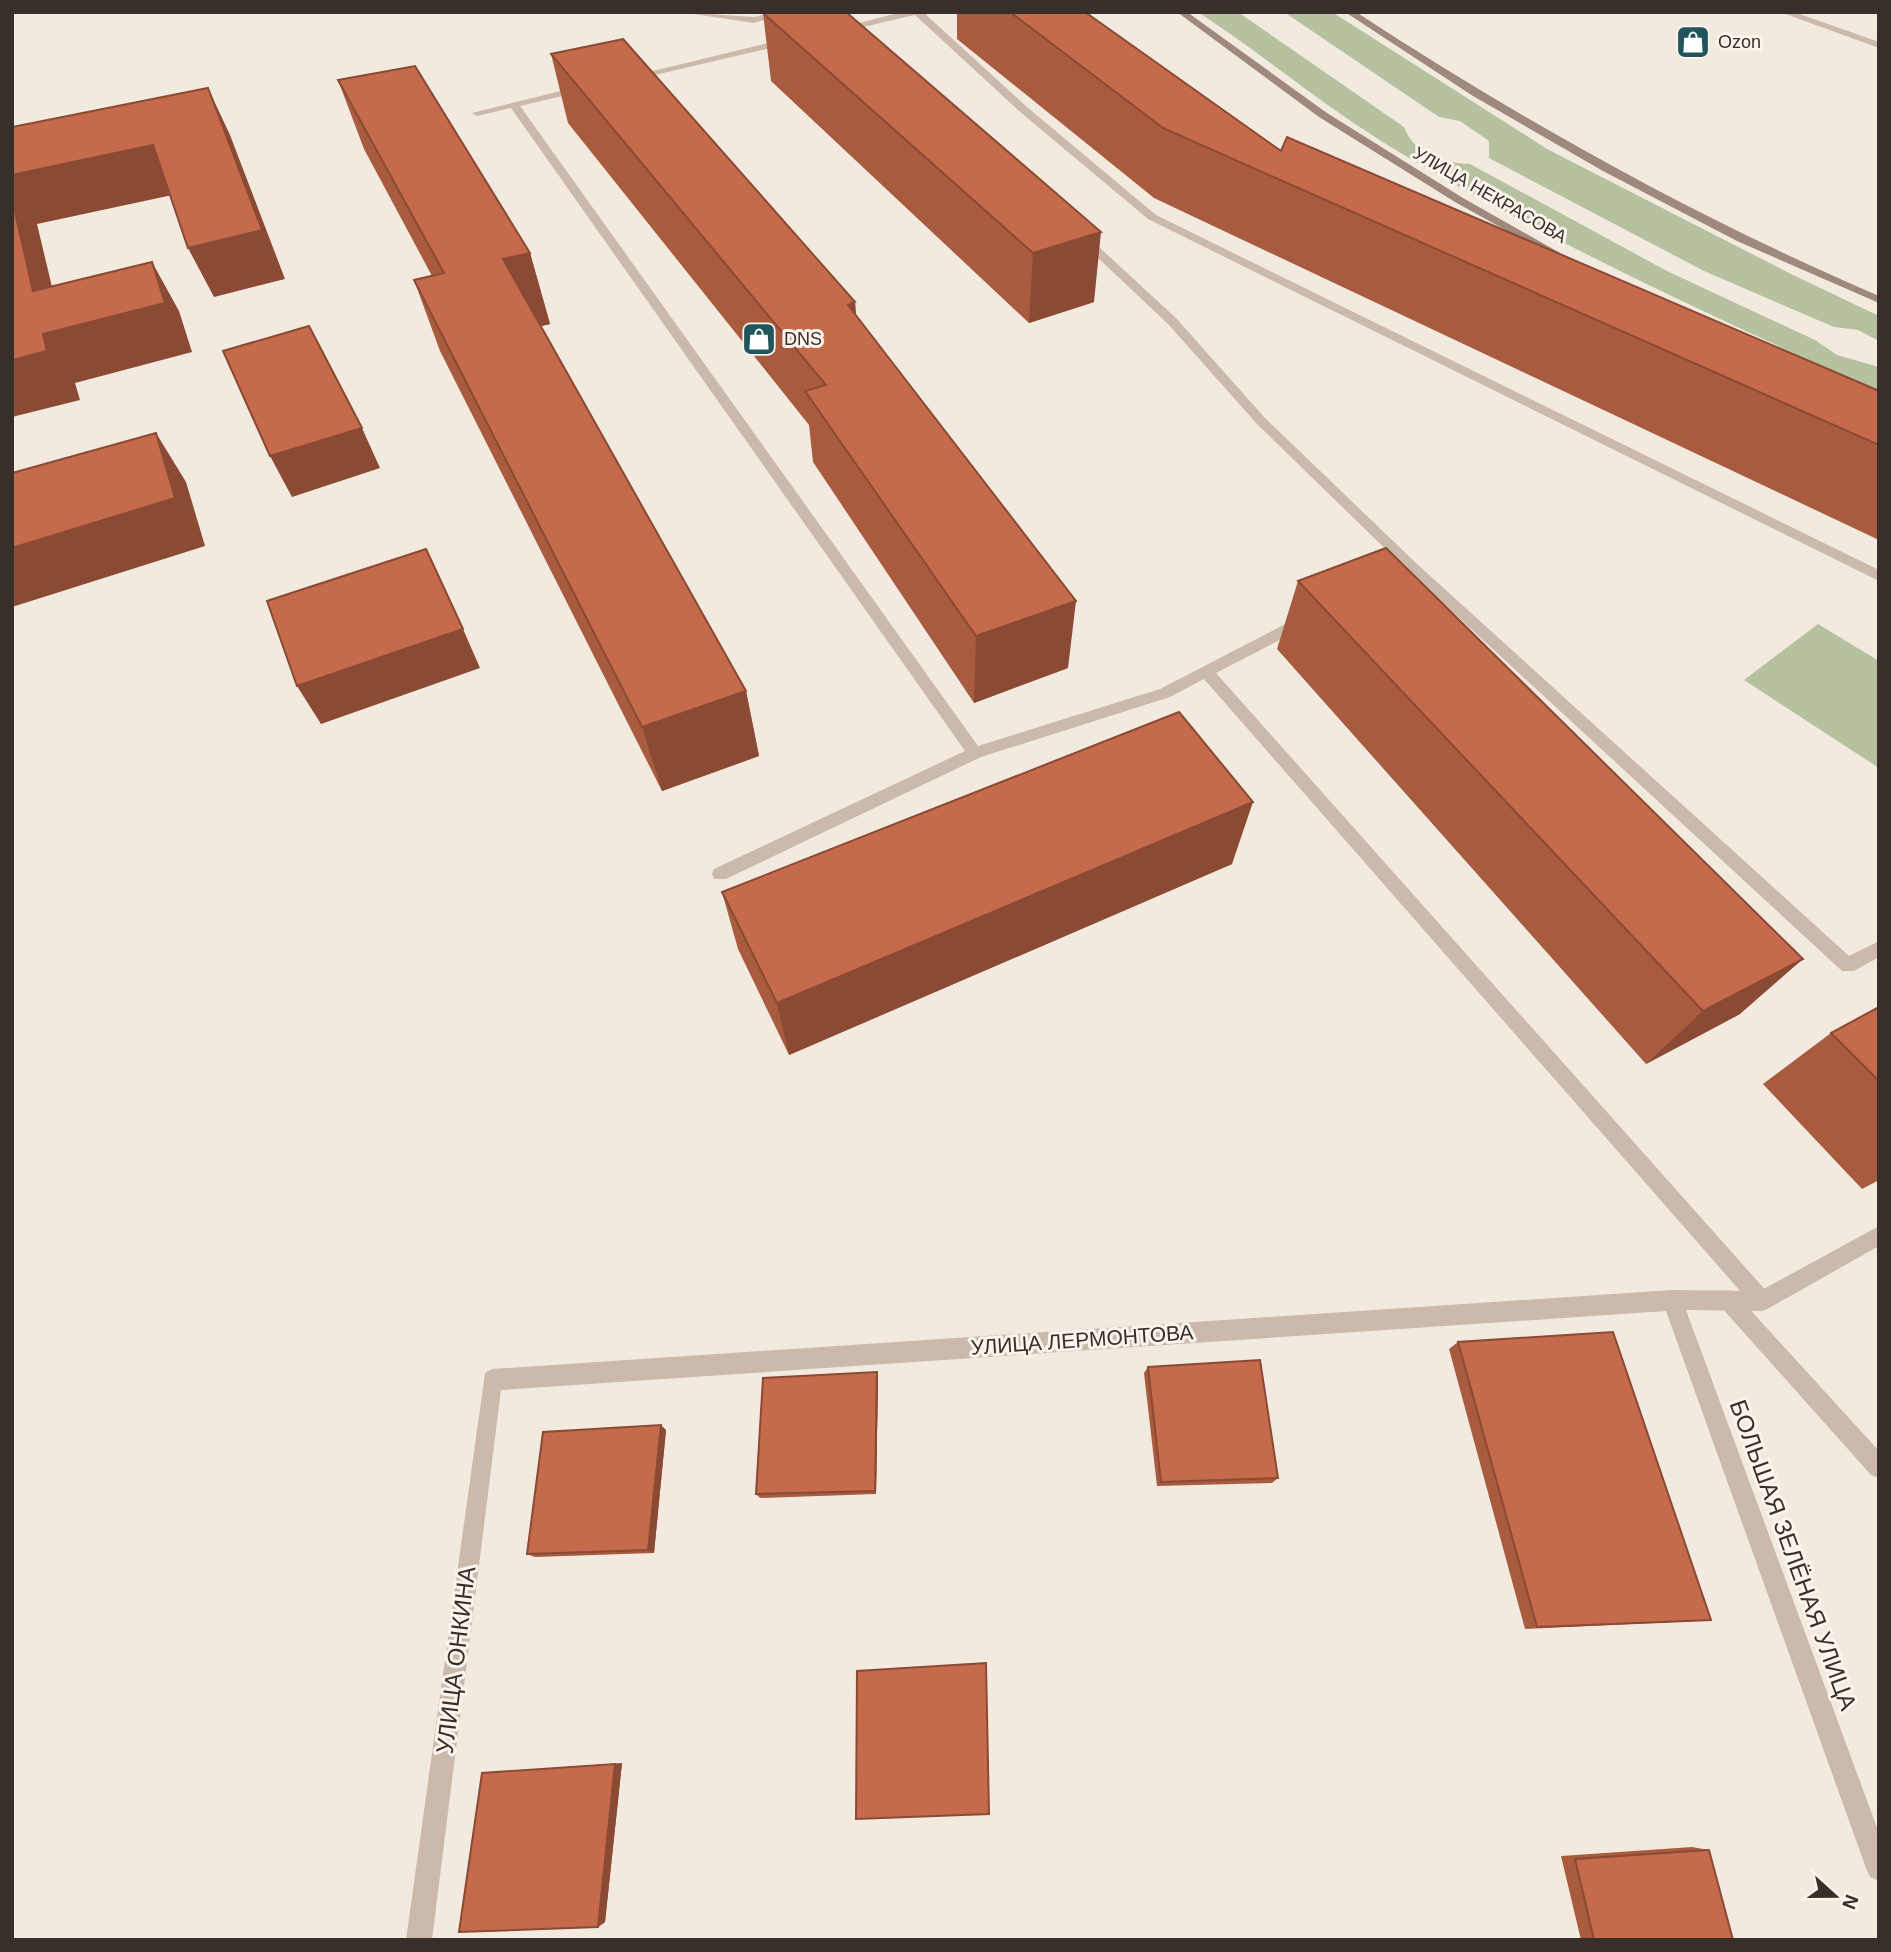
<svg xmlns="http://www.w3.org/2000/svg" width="1891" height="1952" font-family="Arial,sans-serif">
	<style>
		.green { fill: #b6c29f }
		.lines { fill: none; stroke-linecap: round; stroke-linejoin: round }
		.service { fill: #cbbaab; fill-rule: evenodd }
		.minor { fill: #cbbaab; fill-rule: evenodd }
		.secondary { fill: #9f897c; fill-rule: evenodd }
		.wall { fill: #a95b40 }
		.shaded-wall { fill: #8a4a34 }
		.building { fill: #c56a4b; stroke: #8a4a34; stroke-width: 2 }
		.labels { text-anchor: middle; stroke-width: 6; stroke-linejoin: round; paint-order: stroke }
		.far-poi-label { font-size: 18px; fill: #392f2a; stroke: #faf4ec; text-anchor: start }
		.far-street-label { font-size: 18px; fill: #392f2a; stroke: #faf4ec }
		.street-label { font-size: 21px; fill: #392f2a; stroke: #faf4ec }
		.near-street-label { font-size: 24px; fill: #392f2a; stroke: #faf4ec }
	</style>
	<rect width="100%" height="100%" fill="#f3eadf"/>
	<path class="green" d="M 1198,12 L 1238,12 L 1404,127 C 1414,154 1443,163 1470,164 L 1667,271 L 1815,340 L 1837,355 L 1879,367 L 1879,392 C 1718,319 1556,245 1404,155 C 1332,113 1268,58 1198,12 Z
		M 1284,12 L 1332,12 L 1547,149 L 1791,274 L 1879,316 L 1879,341 L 1858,330 L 1834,327 L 1704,271 L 1489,158 L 1489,141 L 1460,121 L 1439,117 Z
		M 1818,624 L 1879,661 L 1879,768 L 1744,680 Z"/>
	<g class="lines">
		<path class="service" d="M 680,12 L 754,17 L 775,12 L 792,12 L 754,23 Z
			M 902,12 L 923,12 L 1027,107 L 1156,215 L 1879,570 L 1879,581 L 1148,219 L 1019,111 L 915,15 L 837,33 L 832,30 Z
			M 1780,12 L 1794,12 L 1879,42 L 1879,48 Z
			M 789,38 L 792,39 L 792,43 L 629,81 L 624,78 Z
			M 581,86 L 584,87 L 584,91 L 520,106 L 978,746 L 1160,689 L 1297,618 L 1307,618 L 1307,626 L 1216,673 L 1769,1294 L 1772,1301 L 1769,1308 L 1762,1311 L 1755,1308 L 1204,679 L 1170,697 L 981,757 L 726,879 L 714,879 L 712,874 L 714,869 L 965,751 L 511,108 L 477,116 L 472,113 Z
			M 1079,236 L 1087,236 L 1176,318 L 1265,418 L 1416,563 L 1849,956 L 1879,941 L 1879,957 L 1854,971 L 1842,971 L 1406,569 L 1257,424 L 1168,324 L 1079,240 Z
			M 1728,1290 L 1735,1293 L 1879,1451 L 1879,1478 L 1871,1475 L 1721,1307 L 1718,1300 L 1721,1293 Z"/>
		<path class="minor" d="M 1879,1226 L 1879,1246 L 1769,1308 L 1762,1311 L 1686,1310 L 1879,1833 L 1879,1881 L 1870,1877 L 1866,1868 L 1666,1311 L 501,1390 L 432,1940 L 406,1940 L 485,1373 L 492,1369 L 1672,1290 L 1760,1291 Z"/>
		<path class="secondary" d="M 1177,12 L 1187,12 L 1327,113 L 1463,198 L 1569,258 L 1559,260 L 1455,202 L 1319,117 Z
			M 1345,12 L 1356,12 C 1523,121 1695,217 1879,296 L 1879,303 L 1737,241 L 1603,171 L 1473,96 Z"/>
	</g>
	<path class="wall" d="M 957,12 L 1085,12 L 1281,151 L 1879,391 L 1879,540 L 1154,198 L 957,39 Z
		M 763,13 L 1094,302 L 1029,323 L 771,81 Z
		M 551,54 L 855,302 L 856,316 L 1068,668 L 974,703 L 813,462 L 809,425 L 568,123 Z
		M 338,80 L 530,253 L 550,324 L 541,326 L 746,691 L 759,756 L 662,791 L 440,351 L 414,280 L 432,276 L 364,149 Z
		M 1298,581 L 1740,1014 L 1646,1064 L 1277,649 Z
		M 1232,864 L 789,1055 L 738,949 L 722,892 Z
		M 1879,1007 L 1879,1180 L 1862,1189 L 1763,1084 L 1831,1033 Z
		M 1458,1342 L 1711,1620 L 1696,1621 L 1525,1629 L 1449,1349 Z
		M 1148,1367 L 1278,1478 L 1272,1483 L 1157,1486 L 1144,1373 Z
		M 878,1378 L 876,1494 L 760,1498 L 756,1494 Z
		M 666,1430 L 654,1553 L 535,1557 L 527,1554 Z
		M 622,1763 L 605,1922 L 598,1927 L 482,1773 Z
		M 1692,1847 L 1709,1850 L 1733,1940 L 1581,1940 L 1561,1856 Z"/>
	<path class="shaded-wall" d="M 208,88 L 230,135 L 285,279 L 214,297 L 188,248 Z
		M 153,145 L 177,194 L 37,224 L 62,329 L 152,262 L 179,311 L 192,352 L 75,383 L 80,400 L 12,417 L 12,360 L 33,291 L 12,199 L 12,175 Z
		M 1101,232 L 1094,302 L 1029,323 L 1033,253 Z
		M 530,253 L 550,324 L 525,330 L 503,259 Z
		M 855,302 L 860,373 L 848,305 Z
		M 362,428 L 380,468 L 292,497 L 270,456 Z
		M 156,433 L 186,482 L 205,546 L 12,607 L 12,548 Z
		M 1076,601 L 1068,668 L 974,703 L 976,636 Z
		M 463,629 L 480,668 L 321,724 L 297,686 Z
		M 746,691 L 759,756 L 662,791 L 642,727 Z
		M 1253,802 L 1232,864 L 789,1055 L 777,1003 Z
		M 1803,959 L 1740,1014 L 1646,1064 L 1703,1011 Z
		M 877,1372 L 878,1378 L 876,1494 L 875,1491 Z
		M 661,1425 L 666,1430 L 654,1553 L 648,1550 Z
		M 622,1763 L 605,1922 L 598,1927 L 615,1764 Z"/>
	<path class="building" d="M 768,12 L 846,12 L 1101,232 L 1033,253 L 763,13 Z
		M 1010,12 L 1085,12 L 1281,151 L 1287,137 L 1879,391 L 1879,445 L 1163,128 Z
		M 623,39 L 855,302 L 848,305 L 1076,601 L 976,636 L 805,391 L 826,385 L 551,54 Z
		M 415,66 L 530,253 L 503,259 L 746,691 L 642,727 L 414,280 L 444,273 L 338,80 Z
		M 208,88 L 262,230 L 188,248 L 153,145 L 12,175 L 12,127 Z
		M 12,199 L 33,291 L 152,262 L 165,303 L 43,334 L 47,351 L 12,360 Z
		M 309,326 L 362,428 L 270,456 L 223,351 Z
		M 156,433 L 175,498 L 12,548 L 12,473 Z
		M 1386,548 L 1803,959 L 1703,1011 L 1298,581 Z
		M 426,549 L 463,629 L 297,686 L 267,601 Z
		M 1179,712 L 1253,802 L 777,1003 L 722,892 Z
		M 1879,1007 L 1879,1081 L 1831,1033 Z
		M 1613,1332 L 1711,1620 L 1537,1627 L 1458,1342 Z
		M 1260,1360 L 1278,1478 L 1161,1482 L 1148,1367 Z
		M 877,1372 L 875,1491 L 756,1494 L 763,1378 Z
		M 661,1425 L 648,1550 L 527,1554 L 543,1432 Z
		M 986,1663 L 989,1814 L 856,1819 L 857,1671 Z
		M 615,1764 L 598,1927 L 459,1932 L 482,1773 Z
		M 1709,1850 L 1733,1940 L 1594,1940 L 1575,1859 Z"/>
	<defs>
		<g id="shop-square" transform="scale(1.75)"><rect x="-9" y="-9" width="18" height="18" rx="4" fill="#20565b" stroke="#faf4ec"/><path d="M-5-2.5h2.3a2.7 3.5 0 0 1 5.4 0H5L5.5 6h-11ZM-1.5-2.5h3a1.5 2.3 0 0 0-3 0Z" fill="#fff"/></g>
	</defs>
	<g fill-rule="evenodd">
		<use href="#shop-square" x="1693" y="42"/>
		<use href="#shop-square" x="759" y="339"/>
	</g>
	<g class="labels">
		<g class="far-poi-label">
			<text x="1718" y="48">Ozon</text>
			<text x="784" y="345">DNS</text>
		</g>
		<g class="far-street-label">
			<text transform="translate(1490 195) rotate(30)" y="6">УЛИЦА НЕКРАСОВА</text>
		</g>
		<g class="street-label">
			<text transform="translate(1082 1340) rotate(-4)" y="7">УЛИЦА ЛЕРМОНТОВА</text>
		</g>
		<g class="near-street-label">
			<text transform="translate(1793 1555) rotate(70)" y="8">БОЛЬШАЯ ЗЕЛЁНАЯ УЛИЦА</text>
			<text transform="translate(456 1660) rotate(-83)" y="8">УЛИЦА ОНКИНА</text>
		</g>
	</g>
	<rect width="1891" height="1952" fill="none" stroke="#392f2a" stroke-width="28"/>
	<g transform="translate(1835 1896) rotate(111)" stroke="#faf4ec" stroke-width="5" paint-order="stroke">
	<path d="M0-5L12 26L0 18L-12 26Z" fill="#392f2a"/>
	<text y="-10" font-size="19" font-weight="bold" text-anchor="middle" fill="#392f2a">N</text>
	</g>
</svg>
